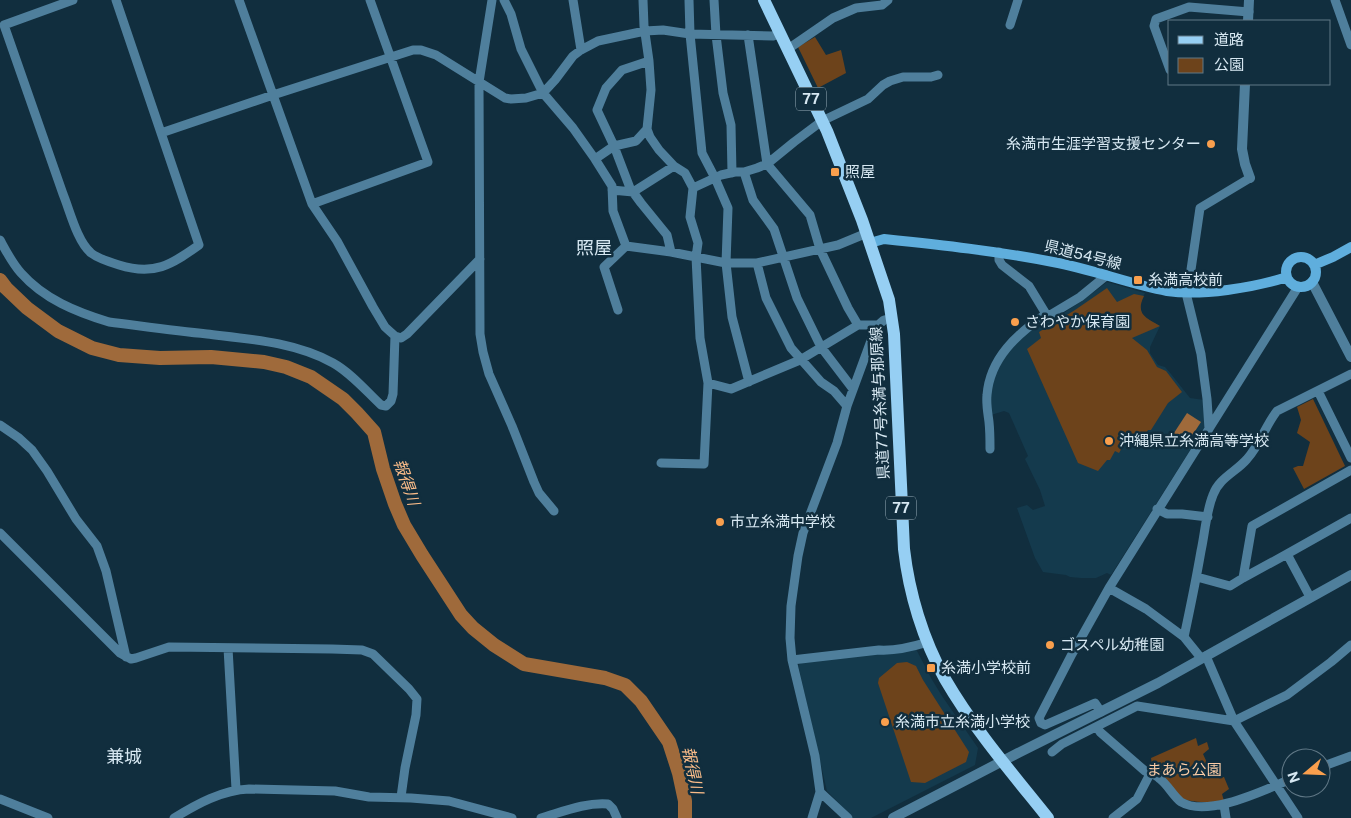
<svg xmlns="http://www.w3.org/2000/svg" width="1351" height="818" font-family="'Public Sans','Noto Sans JP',sans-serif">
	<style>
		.built { fill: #143a4d }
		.green { fill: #6d431b }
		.water { fill: #9f6a3b }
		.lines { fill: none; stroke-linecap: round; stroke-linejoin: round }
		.river { stroke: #9f6a3b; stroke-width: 14 }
		.minor { stroke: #4f7f9c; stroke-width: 9 }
		.tertiary { stroke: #4f7f9c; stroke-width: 10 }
		.secondary { stroke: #5faedd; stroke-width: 10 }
		.primary { stroke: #96cff3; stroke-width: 12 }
		.poi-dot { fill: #f99f4d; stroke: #112e3e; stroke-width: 2 }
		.labels { text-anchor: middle; stroke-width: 5; stroke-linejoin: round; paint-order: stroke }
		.shield { fill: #112e3e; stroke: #9cb0bc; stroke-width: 1 }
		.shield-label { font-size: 14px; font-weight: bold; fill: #d7e8f2 }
		.poi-label { font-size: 15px; fill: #d7e8f2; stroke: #112e3e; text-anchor: start }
		.street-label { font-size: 15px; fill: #d7e8f2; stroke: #112e3e }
		.park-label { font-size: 15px; fill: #fbcca6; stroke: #112e3e }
		.water-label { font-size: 16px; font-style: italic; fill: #fabc89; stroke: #112e3e }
		.quarter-label { font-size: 18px; fill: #d7e8f2; stroke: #112e3e }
	</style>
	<rect width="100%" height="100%" fill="#112e3e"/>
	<path class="built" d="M 1107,282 L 1145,293 L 1140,303 L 1142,314 L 1146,318 L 1160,326 L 1150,347 L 1150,353 L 1158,365 L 1165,367 L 1171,374 L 1190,398 L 1204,400 L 1206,425 L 1111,575 L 1107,573 L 1096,578 L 1081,578 L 1070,577 L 1066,575 L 1043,572 L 1035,558 L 1017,508 L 1027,505 L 1033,510 L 1045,506 L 1040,490 L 1025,459 L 1028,456 L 1009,413 L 1004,411 L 991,415 L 989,399 L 992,380 L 1005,353 L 1041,320 L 1051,321 L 1082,301 Z
		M 916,649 L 931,678 L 942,696 L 978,748 L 975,765 L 871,818 L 853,818 L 827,791 L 798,665 L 802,662 Z"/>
	<path class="green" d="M 815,37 L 826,55 L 841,50 L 846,73 L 818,88 L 798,47 Z
		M 1107,288 L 1117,302 L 1134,294 L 1144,296 C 1135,314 1146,318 1160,326 L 1132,338 L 1147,350 L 1157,367 L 1166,371 L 1182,392 L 1168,403 L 1151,430 L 1148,430 L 1141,441 L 1128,437 L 1119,453 L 1115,451 L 1110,460 L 1107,460 L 1098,471 L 1078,463 L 1027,349 L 1041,338 L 1039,332 L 1075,310 Z
		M 1313,399 L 1345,466 L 1304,489 L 1293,468 L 1298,466 L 1303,466 L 1310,442 L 1297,433 L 1301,420 L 1297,407 Z
		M 907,662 L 916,666 L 923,680 L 969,752 L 966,762 L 925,783 L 911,782 L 878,683 L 879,678 L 897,663 Z
		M 1196,738 L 1198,746 L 1207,742 L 1209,749 L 1203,754 L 1214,778 L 1224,777 L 1229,789 L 1222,794 L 1224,801 C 1210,802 1190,804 1177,796 C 1172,792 1168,786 1164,781 C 1157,773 1152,768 1151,758 Z"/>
	<path class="water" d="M 1187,413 L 1201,422 L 1186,445 L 1172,436 Z"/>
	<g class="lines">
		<path class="river" d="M 0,280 L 6,288 L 27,308 L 58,331 L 92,348 L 119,355 L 160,358 L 211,357 L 264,362 L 286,367 L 311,377 L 343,399 L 357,413 L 374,432 L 383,469 L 395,504 L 404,525 L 422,555 L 461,615 L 473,628 L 494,645 L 524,664 L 605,678 L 625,685 L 641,701 L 669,742 L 679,773 L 685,801 L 685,818"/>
		<path class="minor" d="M 73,0 L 4,25 C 24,81 43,138 63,194 C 70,211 77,241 91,253 C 99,259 109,262 119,265 C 154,276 171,265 199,245 L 116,0
			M 239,0 L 312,204 L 337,241 L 373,307 L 385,327 L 395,336 L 401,338 L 407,334 L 480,259
			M 492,0 L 479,82 L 480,334 L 483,352 L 489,374 L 512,426 L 534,482 L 539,493 L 554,511
			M 504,0 L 511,14 L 521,49 L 543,93 L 573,128 L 595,159 L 614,146 L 630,188 L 641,203 L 667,235 L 671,252 L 726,263 L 757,263 L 838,245 L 867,233
			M 573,0 L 581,50
			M 643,0 L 644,26 L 649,61 L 651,90 L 647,129 L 650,137 L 659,150 L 674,166 L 685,173 L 693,188 L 721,175 L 735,172 L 744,172 L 757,168 L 767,164 L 794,142 L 822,121 L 868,99 L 883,85 L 890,81 L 903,77 L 931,77 L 938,75
			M 689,0 L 690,34 L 702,153 L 715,178 L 728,208 L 726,263 L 732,317 L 749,382
			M 714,0 L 716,35 L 723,93 L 731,125 L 732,173
			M 1335,0 L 1351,45
			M 1010,25 L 1018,0
			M 748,35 L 767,164 L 810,215 L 820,249 L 848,308 L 858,325 L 878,325
			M 788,49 L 833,18 L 856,8 L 882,5 L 888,0
			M 1170,70 L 1154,26 L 1156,19 L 1189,7 L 1249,12
			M 647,129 L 636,141 L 614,146 L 597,110 L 606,88 L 622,70 L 649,61
			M 161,133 L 273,95 L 413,50 L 421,50 L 436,55 L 505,98 L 511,99 L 526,98 L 543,93 L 555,80 L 573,56 L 581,50 L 598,41 L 645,31 L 663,30 L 690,34 L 773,36 L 780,33
			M 595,159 L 612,186 L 613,211 L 626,246 L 671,252
			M 744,172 L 753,200 L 774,229 L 797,298 L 821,347 L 853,389
			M 612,190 L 633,192 L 674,166
			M 312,204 L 428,162 L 370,0
			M 0,240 C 6,251 12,263 21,273 C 44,299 76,312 109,322 C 141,326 174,331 207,334 C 249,339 295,342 333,363 C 351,373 366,391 381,405 L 386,406 L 391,401 L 393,394 L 395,336
			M 999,252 L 999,260 L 1002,265 L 1029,286 L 1046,314 L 1050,315 L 1080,297 L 1107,275
			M 757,263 L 766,298 L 791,348 L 821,382 L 834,391 L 847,406
			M 618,310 L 604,267 L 626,246
			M 708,383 L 731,389 L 800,360 L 858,325
			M 1318,391 L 1351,458
			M 0,425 L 19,438 L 32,450 L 47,471 L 76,519 L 97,546 L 106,571 L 126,657
			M 1209,429 L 1207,399 L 1201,354 L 1187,297 L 1200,208 L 1250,178
			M 990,449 C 990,440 990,431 989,422 C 988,414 986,404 987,395 C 990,358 1017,334 1046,314
			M 661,463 L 704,464 L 708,383 L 700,338 L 696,257 L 698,243 L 690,217 L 693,188
			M 1157,509 L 1167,514 L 1182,514 L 1208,517
			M 0,533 L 120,653 L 131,659 L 136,658 L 169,647 L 332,649 L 362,650 L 373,654 L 409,689 L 417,699 L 416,715 L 405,768 L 401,797
			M 1287,554 L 1310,597
			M 1197,577 L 1230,586 L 1243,578 L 1287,554 L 1351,518
			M 1243,578 L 1252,526 L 1351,470
			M 1109,588 L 1146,609 L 1184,637 L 1201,658
			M 1184,637 C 1190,609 1196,580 1201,551 C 1205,533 1206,512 1213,495 C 1219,478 1236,472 1247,459 C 1260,445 1265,426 1277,411 L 1351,374
			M 228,648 L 236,789
			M 1206,656 L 1234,721 L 1298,818
			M 792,660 L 879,650 C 895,651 912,647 928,642
			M 1101,712 L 1095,703 L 1045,725 L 1041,723 L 1039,718 L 1072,654 L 1109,588 L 1298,287
			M 1097,727 L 1100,732 L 1145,771 L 1151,772 L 1137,799 L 1113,818
			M 1052,752 L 1062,744 L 1137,706 L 1234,721 L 1287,695 L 1331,662 L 1351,645
			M 1321,767 L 1351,756
			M 1151,772 C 1154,775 1157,776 1160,779 C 1168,785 1173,796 1181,802 C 1208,818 1264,790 1291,779
			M 820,792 L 848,818
			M 0,799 L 48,818
			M 1224,805 L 1226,818
			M 174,818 C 197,804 222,790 249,789 L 335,791 L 369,797 L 411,798 L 449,801 L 512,818
			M 541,818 C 562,812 586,802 608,804 L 613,809 L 617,818
			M 812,818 L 820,792 L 815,756 L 792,660 L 790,638 L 791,606 L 798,556 L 803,533 L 837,443 L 847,406 L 876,327 L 884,320 L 892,318"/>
		<path class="tertiary" d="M 1248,21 L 1249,0
			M 1245,84 L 1242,149 L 1245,164 L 1250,178
			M 1312,282 L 1351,357
			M 893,818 L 1018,753 L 1158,683 L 1351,575"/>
		<path class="secondary" d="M 870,243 L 884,239 C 941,245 997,251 1053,262 C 1092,269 1129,284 1167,291 C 1202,296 1253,288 1287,277
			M1286 272a15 15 0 1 1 30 0a15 15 0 1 1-30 0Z
			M 1314,265 L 1333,257 L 1351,247"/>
		<path class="primary" d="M 764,0 L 827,131 L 862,220 L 889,300 L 894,334 L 904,549 C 909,593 923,640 945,679 C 974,729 1012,773 1048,818"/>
	</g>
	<g class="poi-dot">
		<circle cx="1211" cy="144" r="5"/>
		<rect x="830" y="167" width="10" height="10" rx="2.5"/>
		<rect x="1133" y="275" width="10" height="10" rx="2.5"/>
		<circle cx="1015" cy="322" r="5"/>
		<circle cx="1109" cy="441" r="5"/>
		<circle cx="720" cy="522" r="5"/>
		<circle cx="1050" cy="645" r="5"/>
		<rect x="926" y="663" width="10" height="10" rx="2.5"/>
		<circle cx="885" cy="722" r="5"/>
	</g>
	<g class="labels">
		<g class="shield">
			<rect x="796" y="87.5" width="30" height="23" rx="4"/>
			<rect x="886" y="496.5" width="30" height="23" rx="4"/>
		</g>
		<g class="shield-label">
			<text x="811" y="104">77</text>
			<text x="901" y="513">77</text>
		</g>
		<g class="poi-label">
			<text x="1201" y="149" text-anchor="end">糸満市生涯学習支援センター</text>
			<text x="845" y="177">照屋</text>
			<text x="1148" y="285">糸満高校前</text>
			<text x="1025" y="327">さわやか保育園</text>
			<text x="1119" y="446">沖縄県立糸満高等学校</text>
			<text x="730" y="527">市立糸満中学校</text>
			<text x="1060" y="650">ゴスペル幼稚園</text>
			<text x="941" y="673">糸満小学校前</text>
			<text x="895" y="727">糸満市立糸満小学校</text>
		</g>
		<g class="street-label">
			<text transform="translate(1083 255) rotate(14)" y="5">県道54号線</text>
			<text transform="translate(880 403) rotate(-93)" y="5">県道77号糸満与那原線</text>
		</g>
		<g class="park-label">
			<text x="1184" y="775">まあら公園</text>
		</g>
		<g class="water-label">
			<text transform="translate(407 482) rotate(71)" y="6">報得川</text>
			<text transform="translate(693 770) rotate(78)" y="6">報得川</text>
		</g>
		<g class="quarter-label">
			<text x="594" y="254">照屋</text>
			<text x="124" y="763">兼城</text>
		</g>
	</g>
	<rect x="1168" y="20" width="162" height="65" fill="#112e3e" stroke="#607886"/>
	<rect x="1178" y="36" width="25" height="8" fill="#96cff3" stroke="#607886"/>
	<text x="1214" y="45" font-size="15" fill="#d7e8f2">道路</text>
	<rect x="1178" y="58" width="25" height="15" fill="#6d431b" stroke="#607886"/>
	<text x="1214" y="70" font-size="15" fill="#d7e8f2">公園</text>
	<g transform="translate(1306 773) rotate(251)"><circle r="24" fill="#112e3e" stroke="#607886"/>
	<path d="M0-4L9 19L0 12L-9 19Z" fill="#f99f4d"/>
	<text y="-8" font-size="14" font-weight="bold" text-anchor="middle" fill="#d7e8f2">N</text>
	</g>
</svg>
